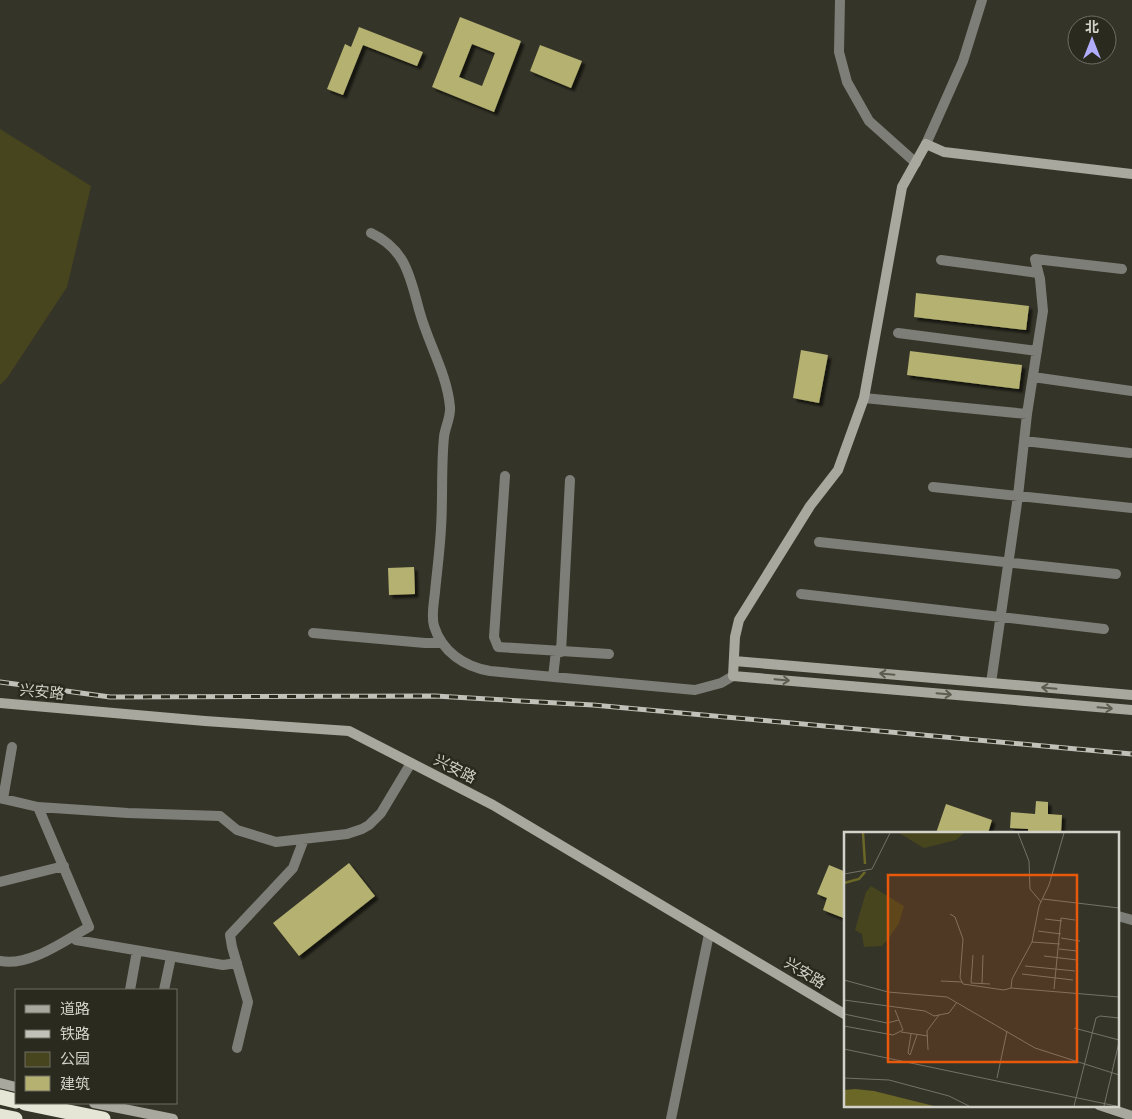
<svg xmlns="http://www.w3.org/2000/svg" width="1132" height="1119" font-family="'DejaVu Sans','Noto Sans SC',sans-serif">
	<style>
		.green { fill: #47451e }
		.building { fill: #b4b171; fill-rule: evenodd; filter: url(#shadow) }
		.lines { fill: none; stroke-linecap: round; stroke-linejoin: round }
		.street { stroke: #7e7e78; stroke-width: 10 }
		.secondary { stroke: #a8a89e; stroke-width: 10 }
		.highway { stroke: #e6e6d6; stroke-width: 15 }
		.rail-casing { stroke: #c1c1b9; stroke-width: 5 }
		.rail { stroke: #2b2a1e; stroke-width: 3; stroke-dasharray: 9; stroke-linecap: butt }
		.oneway { stroke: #5d5c51 }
		.labels { text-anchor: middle; stroke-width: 5; stroke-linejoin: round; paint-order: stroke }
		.street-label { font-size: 15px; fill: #d2d2ca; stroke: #2b2a1e }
		.inset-river { fill: none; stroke: #6b6727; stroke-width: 2.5 }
		.inset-road { fill: none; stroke: #747369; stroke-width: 1 }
		.view { fill: #e8590c; fill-opacity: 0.15; stroke: #e8590c; stroke-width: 2.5 }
		.inset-edge { fill: none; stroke: #d2d2ca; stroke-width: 2.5 }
	</style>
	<defs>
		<filter id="shadow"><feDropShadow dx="3.5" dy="3.5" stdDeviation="1" flood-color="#0009"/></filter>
	</defs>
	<rect width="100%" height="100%" fill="#353428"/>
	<path class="green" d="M 0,129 L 91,186 L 67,287 L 7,378 L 0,385 Z"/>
	<path class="building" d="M 460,17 L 521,41 L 494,112 L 432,87 ZM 472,44 L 495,53 L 482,86 L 459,77 Z
		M 359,27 L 423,52 L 417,66 L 363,45 L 343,95 L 327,89 L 345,44 L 351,47 Z
		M 540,45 L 582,61 L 571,88 L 530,71 Z
		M 916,293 L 1029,306 L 1026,330 L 914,317 Z
		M 801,350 L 828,355 L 819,403 L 793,398 Z
		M 910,351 L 1022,365 L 1019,389 L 907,375 Z
		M 414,567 L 415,594 L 389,595 L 388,568 Z
		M 1036,801 L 1048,802 L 1048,814 L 1062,815 L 1061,833 L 1028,833 L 1028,829 L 1010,828 L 1011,812 L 1035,814 Z
		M 946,804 L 992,820 L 988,833 L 936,833 Z
		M 349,863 L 375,896 L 299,956 L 273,923 Z
		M 829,865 L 846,872 L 846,919 L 823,910 L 827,898 L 817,894 Z"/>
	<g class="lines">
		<path class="street" d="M 840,0 L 839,52 L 847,82 L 869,121 L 916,163
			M 926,144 L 963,61 L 982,0
			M 371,233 C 407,250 410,278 420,313 C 429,345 447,374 450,407 C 451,417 445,427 444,437 C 441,467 443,498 441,528 C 440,549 437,571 435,592 C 434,603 431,615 434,626 C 442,652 465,667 490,671 L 695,690 L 721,683 L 733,676
			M 941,260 L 1038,273
			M 898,333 L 1037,351
			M 1033,377 L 1132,391
			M 864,398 L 1027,414
			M 1024,441 L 1130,453
			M 505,476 L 494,637 L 498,647 L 609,654
			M 933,487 L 1132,508
			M 819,542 L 1116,574
			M 801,594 L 1104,629
			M 313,633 L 425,643 L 442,643
			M 561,652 L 570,480
			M 553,677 L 556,651
			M 991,683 L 1018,496 L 1027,414 L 1043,311 L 1040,279 L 1035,259 L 1122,269
			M 0,798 L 38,807 L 128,813 L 220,816 L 237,830 L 276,842 L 347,834 L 362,829 L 369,825 L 381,813 L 411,763
			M 3,799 L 12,747
			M 0,882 L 64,866
			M 1118,916 L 1132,920
			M 76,940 L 223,965 L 237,963
			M 0,961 C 29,967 64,941 89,927 L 38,807
			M 130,990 L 137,951
			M 164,990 L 171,957
			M 237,1048 L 248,1002 L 232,947 L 230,935 L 293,868 L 304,839
			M 671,1119 L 709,934"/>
		<path class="secondary" d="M 1132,174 L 944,152 L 926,144 L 902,187 L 864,398 L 838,470 L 810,506 L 739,620 L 735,637 L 733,676 L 1132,710
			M 734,661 L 1132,695
			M 0,703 L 205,721 L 349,731 L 493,805 L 846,1015
			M 0,1083 L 16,1087
			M 94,1103 L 173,1119
			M 1099,1105 L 1132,1116"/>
		<path class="highway" d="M 0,1097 L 16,1101
			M 25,1103 L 103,1119
			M 0,1116 L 15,1119"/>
		<g class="rail-casing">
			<path id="rail" d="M 0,682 L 110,697 L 435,696 L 593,705 L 1132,754"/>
		</g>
		<use href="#rail" class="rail"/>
	</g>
	<defs><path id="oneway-shaft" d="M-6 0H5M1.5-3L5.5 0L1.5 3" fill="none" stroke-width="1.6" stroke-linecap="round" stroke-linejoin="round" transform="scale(1.25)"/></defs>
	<g class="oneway">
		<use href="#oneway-shaft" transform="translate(887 674) rotate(-175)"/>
		<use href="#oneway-shaft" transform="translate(782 680) rotate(5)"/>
		<use href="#oneway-shaft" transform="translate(1049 688) rotate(-175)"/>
		<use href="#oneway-shaft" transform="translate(944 694) rotate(5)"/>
		<use href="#oneway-shaft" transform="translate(1105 708) rotate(5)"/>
	</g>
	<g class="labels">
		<g class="street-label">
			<text transform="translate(42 692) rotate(5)" y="5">兴安路</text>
			<text transform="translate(455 769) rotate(27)" y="5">兴安路</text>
			<text transform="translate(805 973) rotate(31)" y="5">兴安路</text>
		</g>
	</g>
	<g transform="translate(844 832)">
		<rect width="275" height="275" fill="#353428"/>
		<path d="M 55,1 L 120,1 L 112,8 L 80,16 ZM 27,54 L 60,74 L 55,91 L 45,106 L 38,114 L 20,115 L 18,102 L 11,98 L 22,60 Z" fill="#47451e"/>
		<path d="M 11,257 L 30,259 L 90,274 L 0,274 L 0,258 Z" fill="#6b6727"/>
		<path class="inset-river" d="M 19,1 L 21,32M 0,51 L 15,47 L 21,40"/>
		<path class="inset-road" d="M 174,1 L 185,29 L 186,57 L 197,70M 0,42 L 28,37 L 46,1M 199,67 L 275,76M 106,82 L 111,85 L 119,107 L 116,146 L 119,152 L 160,158 L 167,156 L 168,147 L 188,110 L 195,74 L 205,53 L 220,1M 201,87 L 218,89M 194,99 L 217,102M 217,106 L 236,109M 188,110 L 216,112M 215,117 L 233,119M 129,123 L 127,151 L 146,152M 200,124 L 233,128M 181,134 L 231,139M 178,142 L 229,148M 0,148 L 44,160 L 103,165 L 191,216 L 275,243M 97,149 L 118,150M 138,152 L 139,123M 167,156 L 275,165M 210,157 L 217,86 L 231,88M 0,168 L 81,179 L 90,184 L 105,181 L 113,170M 0,182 L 43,191 L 55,188M 0,194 L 49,203 L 59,198 L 51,178M 230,196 L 275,208M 57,200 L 84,204M 67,202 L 64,221 L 66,223 L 73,203M 0,217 L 272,274M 84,218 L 83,199 L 95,183M 0,246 L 45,248 L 105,264 L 125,274M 153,246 L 163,199M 230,274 L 252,186 L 256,184 L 275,186M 260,274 L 275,210"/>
		<path class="view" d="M 44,43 L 233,43 L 233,230 L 44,230 Z"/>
		<rect width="275" height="275" class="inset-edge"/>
	</g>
	<rect x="15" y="989" width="162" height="115" fill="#2b2a1e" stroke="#6e6d63"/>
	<rect x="25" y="1005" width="25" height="8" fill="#a8a89e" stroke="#6e6d63"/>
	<text x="60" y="1014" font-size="15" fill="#d2d2ca">道路</text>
	<rect x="25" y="1030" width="25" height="8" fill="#c1c1b9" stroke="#6e6d63"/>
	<text x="60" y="1039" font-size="15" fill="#d2d2ca">铁路</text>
	<rect x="25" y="1052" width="25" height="15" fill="#47451e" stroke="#6e6d63"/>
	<text x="60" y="1064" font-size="15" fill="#d2d2ca">公园</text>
	<rect x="25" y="1076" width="25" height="15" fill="#b4b171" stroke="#6e6d63"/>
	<text x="60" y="1089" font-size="15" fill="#d2d2ca">建筑</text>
	<g transform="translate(1092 40)"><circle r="24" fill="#2b2a1e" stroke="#6e6d63"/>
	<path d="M0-4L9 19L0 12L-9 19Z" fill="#b1adfa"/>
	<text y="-8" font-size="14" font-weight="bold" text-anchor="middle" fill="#d2d2ca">北</text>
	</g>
</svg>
